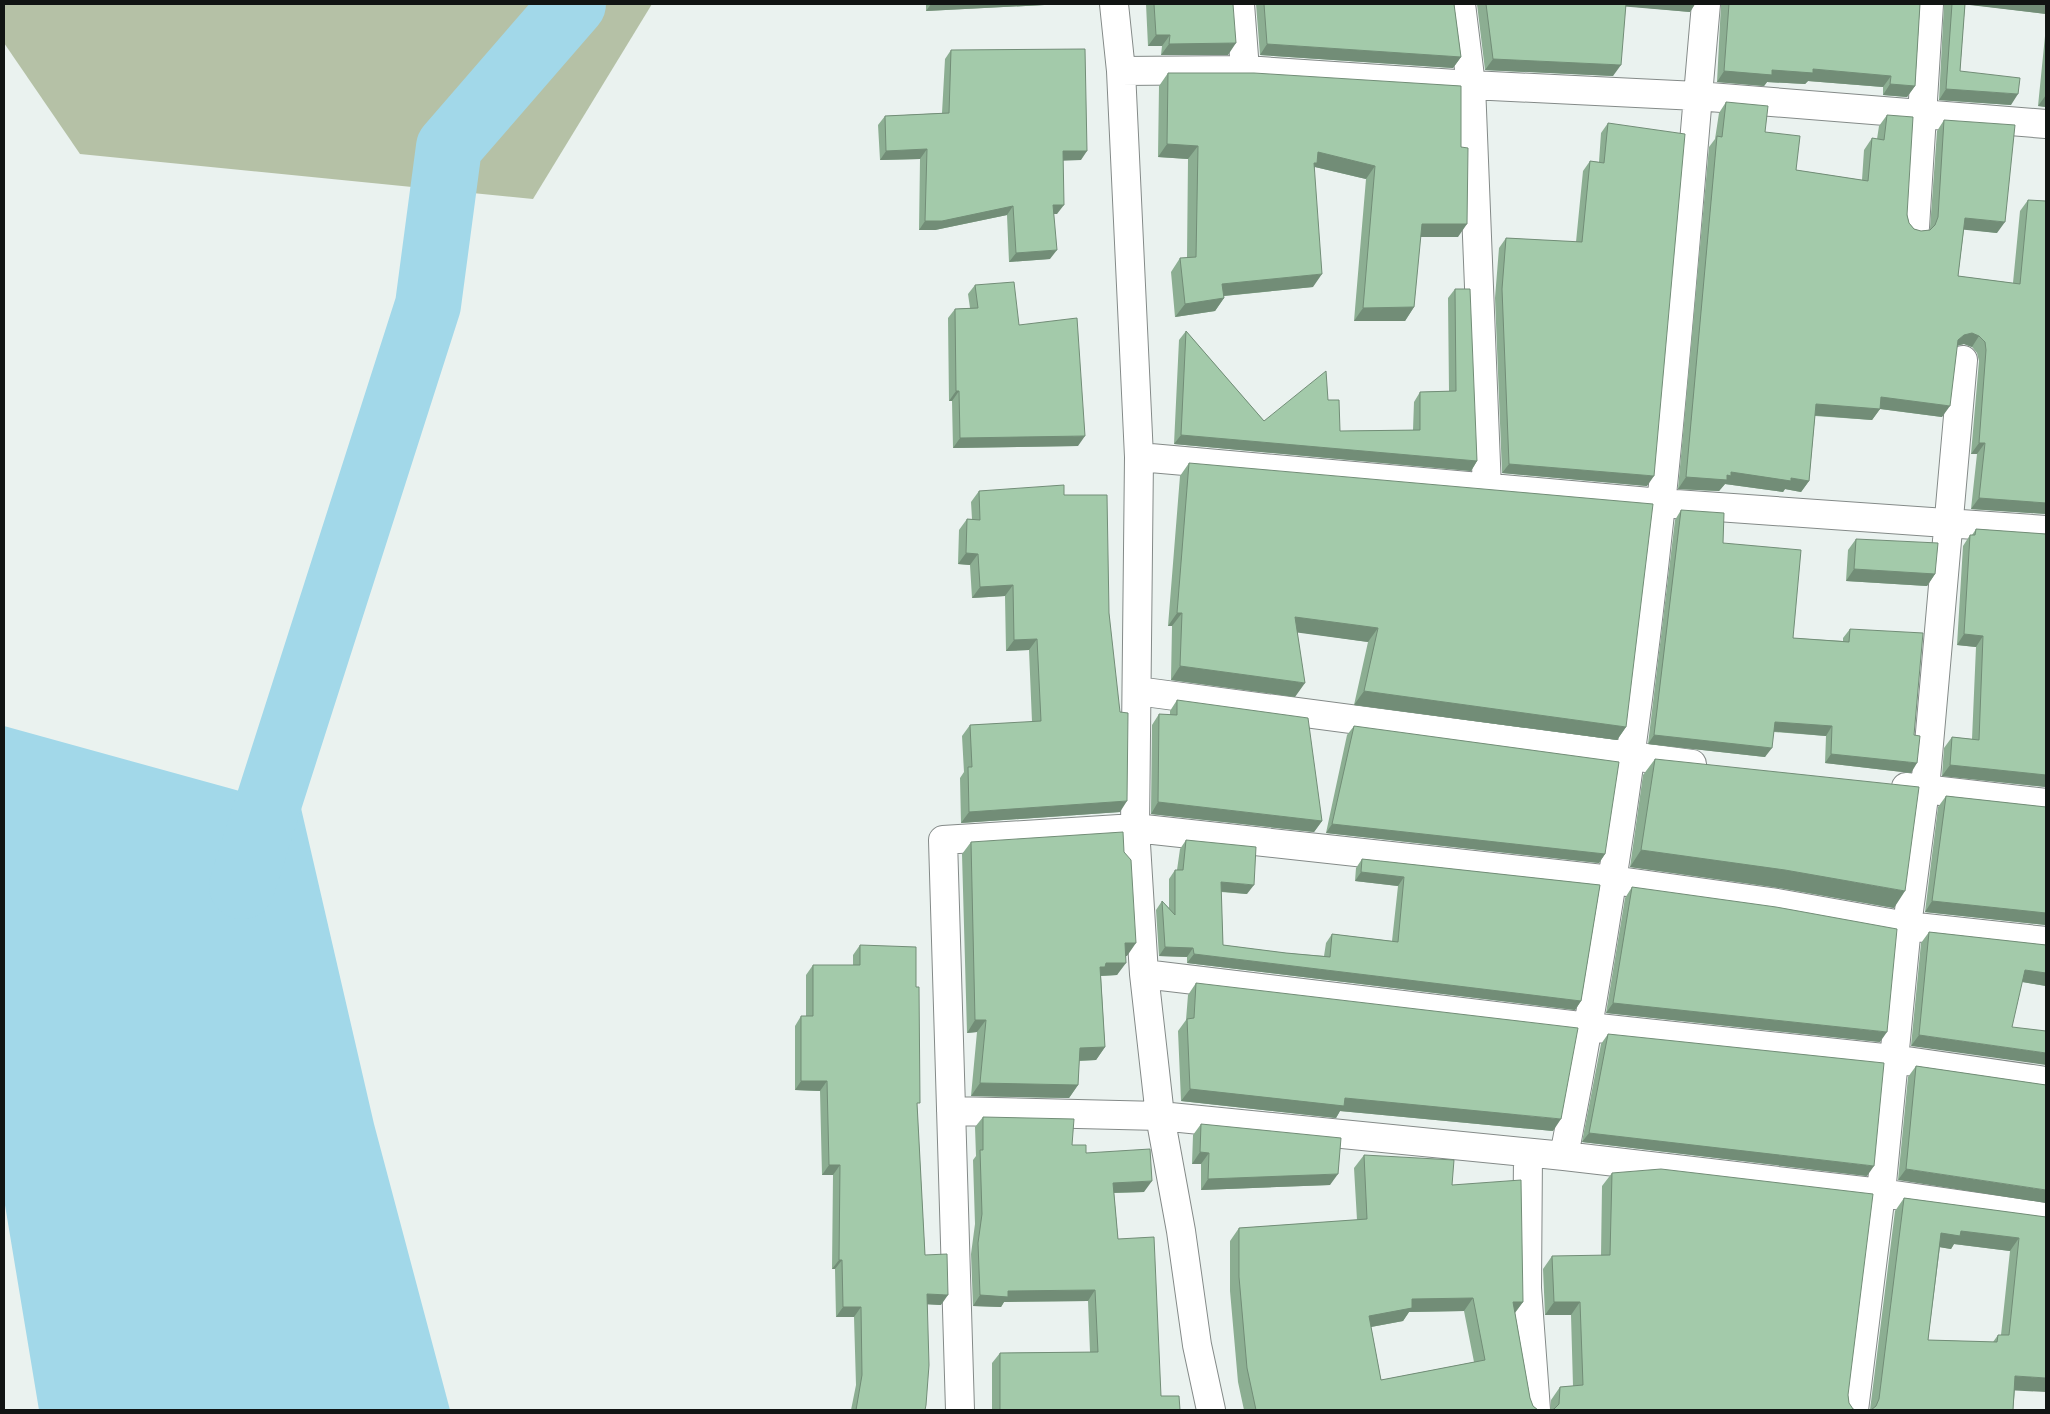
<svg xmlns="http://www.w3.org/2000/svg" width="2050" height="1414" font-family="Karla,sans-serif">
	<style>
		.green { fill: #b5c1a6 }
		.water { fill: #a2d8e9 }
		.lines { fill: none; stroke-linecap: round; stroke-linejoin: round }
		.river { stroke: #a2d8e9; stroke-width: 66 }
		.minor-casing { stroke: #848a88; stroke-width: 30 }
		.minor { stroke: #fff; stroke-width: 28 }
		.wall { fill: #8cae92; fill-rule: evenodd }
		.shaded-wall { fill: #728d77 }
		.building { fill: #a3caaa; stroke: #728d77; fill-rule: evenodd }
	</style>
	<rect width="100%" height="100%" fill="#eaf2ef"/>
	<path class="green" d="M 4,4 L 652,4 L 533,199 L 80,154 L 4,43 Z"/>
	<path class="water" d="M 4,726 L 301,808 L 374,1124 L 450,1410 L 39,1410 L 4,1199 Z"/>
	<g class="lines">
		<path class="river" d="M 242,886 L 428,305 L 449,147 L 573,4"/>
		<g class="minor-casing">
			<path id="minor" d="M 1114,4 L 1121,71 L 1139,457 L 1135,828 L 1144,974 L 1160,1116 L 1181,1231 L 1197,1345 L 1211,1410
				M 1240,4 L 1245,70
				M 1461,4 L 1471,85 L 1487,489
				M 1121,71 L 1245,70 L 1471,85 L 1697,96 L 2046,124
				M 1915,227 L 1929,4
				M 1139,457 L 1661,503 L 2046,530
				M 1137,691 L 1692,764
				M 1906,787 L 2046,803
				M 1144,974 L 1589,1027 L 1893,1059 L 2046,1081
				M 951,1111 L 1160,1116 L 1564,1156 L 1881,1193 L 2046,1217
				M 1528,1153 L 1527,1288 L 1536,1410
				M 1564,1156 C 1606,940 1638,722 1661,504 C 1679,337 1691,170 1706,4
				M 960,1410 L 943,840 L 1135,828 L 1612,880 L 1771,902 L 1907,926 L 2046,941
				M 1854,1410 L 1881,1193 L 1907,926 L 1925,789 L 1963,360"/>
		</g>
		<use href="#minor" class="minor"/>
	</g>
	<path class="wall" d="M 926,4 L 1063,4 L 926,11 Z
		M 1146,4 L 1233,4 L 1228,55 L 1161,55 L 1162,46 L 1148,46 Z
		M 1256,4 L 1454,4 L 1461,57 L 1453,68 L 1260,55 Z
		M 1477,4 L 1695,4 L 1690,12 L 1626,6 L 1613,76 L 1485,70 Z
		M 1721,4 L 1920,4 L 1915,86 L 1907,97 L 1883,95 L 1883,87 L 1808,81 L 1805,84 L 1767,82 L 1764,86 L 1717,82 Z
		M 1944,4 L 2046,4 L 2046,14 L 1965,4 L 1960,71 L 2011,105 L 1939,100 Z
		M 2046,26 L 2046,107 L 2038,106 Z
		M 951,50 L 1081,160 L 1063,160 L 1057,214 L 1054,214 L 1050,259 L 1009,262 L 1007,215 L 935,230 L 919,230 L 920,159 L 880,160 L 878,125 L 885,116 L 942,113 L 945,59 Z
		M 1168,73 L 1461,86 L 1458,237 L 1420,237 L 1414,307 L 1405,321 L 1354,321 L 1366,179 L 1315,167 L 1314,168 L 1313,287 L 1224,296 L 1224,298 L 1215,311 L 1175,317 L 1171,272 L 1180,258 L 1187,258 L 1188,159 L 1158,157 L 1159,86 Z
		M 1726,102 L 1765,132 L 1796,170 L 1862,180 L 1864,150 L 1872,138 L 1877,139 L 1879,126 L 1887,115 L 1909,223 L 1914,229 L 1921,231 L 1930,230 L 1930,228 L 1937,131 L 1944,120 L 1997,233 L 1964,229 L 1958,276 L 2013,283 L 2020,211 L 2028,200 L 2046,514 L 1971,509 L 1977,454 L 1971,454 L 1979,361 L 1977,353 L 1972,347 L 1964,344 L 1957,346 L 1942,417 L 1880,409 L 1872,420 L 1815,416 L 1809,481 L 1801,492 L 1785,489 L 1783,492 L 1725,484 L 1719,491 L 1678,489 L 1709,147 L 1715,139 L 1719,113 Z
		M 1608,123 L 1647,486 L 1502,473 L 1495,298 L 1499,248 L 1506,238 L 1576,242 L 1583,171 L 1590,161 L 1599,162 L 1601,133 Z
		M 975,285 L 1019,325 L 1078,446 L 953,448 L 952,401 L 949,401 L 948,318 L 955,309 L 970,308 L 968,294 Z
		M 1455,289 L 1477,461 L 1471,471 L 1174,444 L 1179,340 L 1186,331 L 1264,421 L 1328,400 L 1340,431 L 1413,430 L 1414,402 L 1420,392 L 1449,391 L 1448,298 Z
		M 1189,463 L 1626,727 L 1617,740 L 1354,705 L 1368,642 L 1298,632 L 1295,697 L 1171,680 L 1172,626 L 1168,626 L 1180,476 Z
		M 979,491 L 1064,495 L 1109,613 L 1120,812 L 961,823 L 960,778 L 964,772 L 962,736 L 970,725 L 1032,722 L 1029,650 L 1006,651 L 1005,596 L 972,598 L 970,565 L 958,564 L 959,530 L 967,519 L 972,519 L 971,502 Z
		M 1681,510 L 1723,543 L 1793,638 L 1843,641 L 1843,638 L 1850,629 L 1911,773 L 1825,763 L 1826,736 L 1774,732 L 1765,757 L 1648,744 L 1675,520 Z
		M 1976,529 L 2046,534 L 2046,787 L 1942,776 L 1944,748 L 1952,737 L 1972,739 L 1976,647 L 1957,645 L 1963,546 L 1970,535 L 1972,535 Z
		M 1856,539 L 1935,574 L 1927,586 L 1846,581 L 1848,550 Z
		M 1177,700 L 1322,821 L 1314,832 L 1151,814 L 1152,725 L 1159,714 L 1170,715 L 1170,711 Z
		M 1354,726 L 1605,854 L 1599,863 L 1326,833 L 1347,735 Z
		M 1655,759 L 1894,908 L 1773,887 L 1630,867 L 1643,775 Z
		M 1946,796 L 2046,807 L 2046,925 L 1925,912 L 1938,807 Z
		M 1186,840 L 1247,894 L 1221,892 L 1223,945 L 1286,953 L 1324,956 L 1326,943 L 1332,934 L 1392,941 L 1398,886 L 1355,881 L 1356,868 L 1362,859 L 1600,885 L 1581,1001 L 1575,1010 L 1187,963 L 1187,957 L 1159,956 L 1156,910 L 1162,901 L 1169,908 L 1169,879 L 1175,870 L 1177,870 L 1180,849 Z
		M 971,842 L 1127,956 L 1126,956 L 1117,975 L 1101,976 L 1105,1047 L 1096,1060 L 1079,1061 L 1078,1085 L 1069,1098 L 971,1096 L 977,1032 L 967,1033 L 962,854 Z
		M 1632,887 L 1880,1042 L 1606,1013 L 1625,898 Z
		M 1929,932 L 2046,945 L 2046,986 L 2022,982 L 1911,1046 L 1921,943 Z
		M 860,945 L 917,1106 L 925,1255 L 941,1305 L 927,1304 L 925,1410 L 851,1410 L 856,1385 L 854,1317 L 836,1317 L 835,1269 L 832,1269 L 833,1175 L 822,1175 L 820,1091 L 795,1090 L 795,1026 L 801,1016 L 806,1016 L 806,975 L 813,965 L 853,965 L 853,955 Z
		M 1196,983 L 1553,1131 L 1340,1111 L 1336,1118 L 1181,1101 L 1178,1031 L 1186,1020 L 1188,995 Z
		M 1608,1034 L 1867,1176 L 1582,1142 L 1601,1044 Z
		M 1916,1066 L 2046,1085 L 1898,1180 L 1908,1077 Z
		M 983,1117 L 1072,1145 L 1086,1153 L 1144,1192 L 1114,1193 L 1118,1239 L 1161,1396 L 1180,1410 L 992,1410 L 992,1363 L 1000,1353 L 1090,1352 L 1088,1301 L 1004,1302 L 1001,1307 L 973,1306 L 971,1254 L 975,1224 L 973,1160 L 976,1156 L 975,1127 Z
		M 1201,1124 L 1330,1185 L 1201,1190 L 1201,1164 L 1192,1164 L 1193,1135 Z
		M 1364,1155 L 1452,1185 L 1523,1302 L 1515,1313 L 1530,1398 L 1533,1406 L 1538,1410 L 1244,1410 L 1238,1382 L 1230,1291 L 1230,1241 L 1239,1228 L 1357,1220 L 1354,1168 ZM 1464,1311 L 1474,1362 L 1381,1380 L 1371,1327 L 1403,1321 L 1409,1312 Z
		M 1612,1173 L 1848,1395 L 1849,1403 L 1853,1409 L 1856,1410 L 1550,1410 L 1551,1400 L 1560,1387 L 1573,1386 L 1571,1315 L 1545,1315 L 1543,1269 L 1552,1256 L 1601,1256 L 1602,1186 Z
		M 1904,1198 L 2046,1217 L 2015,1390 L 2013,1410 L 1870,1410 L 1895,1211 ZM 1954,1244 L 2010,1251 L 2001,1335 L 1998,1335 L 1993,1342 L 1928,1340 L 1940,1247 L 1951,1249 Z"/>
	<path class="shaded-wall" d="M 931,4 L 1063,4 L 926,11 Z
		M 1620,4 L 1695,4 L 1690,12 L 1619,6 Z
		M 1961,4 L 2046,4 L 2046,14 Z
		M 1156,35 L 1170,35 L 1162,46 L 1148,46 Z
		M 1236,43 L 1228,55 L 1161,55 L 1169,44 Z
		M 1267,44 L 1461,57 L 1453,68 L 1260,55 Z
		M 1493,59 L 1621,65 L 1613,76 L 1485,70 Z
		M 1813,69 L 1891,76 L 1883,87 L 1808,81 L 1805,84 L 1767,82 L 1764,86 L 1717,82 L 1724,71 Z
		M 1890,84 L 1915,86 L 1907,97 L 1883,95 Z
		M 1946,89 L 2018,94 L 2011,105 L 1939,100 Z
		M 2046,95 L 2046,107 L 2038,106 Z
		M 1167,144 L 1198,146 L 1188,159 L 1158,157 Z
		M 927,149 L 920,159 L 880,160 L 886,151 Z
		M 1063,151 L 1087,151 L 1081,160 L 1056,161 Z
		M 1318,152 L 1375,166 L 1366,179 L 1315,167 L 1308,176 Z
		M 1053,205 L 1064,205 L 1057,214 L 1047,214 Z
		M 1013,206 L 1007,215 L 935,230 L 919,230 L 925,221 Z
		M 1965,218 L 2005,222 L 1997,233 L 1957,229 Z
		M 1422,224 L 1467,224 L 1458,237 L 1413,237 Z
		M 1057,250 L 1050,259 L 1009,262 L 1016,253 Z
		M 1322,274 L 1313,287 L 1213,297 L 1222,284 Z
		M 1224,298 L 1215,311 L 1175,317 L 1185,304 Z
		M 1414,307 L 1405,321 L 1354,321 L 1363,308 Z
		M 1972,333 L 1979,336 L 1972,347 L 1964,344 L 1956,346 L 1958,340 L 1964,335 Z
		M 956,391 L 959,391 L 952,401 L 949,401 Z
		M 1881,397 L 1950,406 L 1942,417 L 1873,408 Z
		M 1816,404 L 1880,409 L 1872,420 L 1809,415 Z
		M 1181,435 L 1477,461 L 1471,471 L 1174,444 Z
		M 1085,436 L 1078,446 L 953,448 L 960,438 Z
		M 1979,443 L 1985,443 L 1977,454 L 1971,454 Z
		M 1509,464 L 1654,476 L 1647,486 L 1502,473 Z
		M 1731,472 L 1791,478 L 1809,481 L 1801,492 L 1785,489 L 1783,492 L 1725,484 L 1719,491 L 1678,489 L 1686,477 L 1727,475 Z
		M 1979,498 L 2046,503 L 2046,514 L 1971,509 Z
		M 966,553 L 978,554 L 970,565 L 958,564 Z
		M 1854,569 L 1935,574 L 1927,586 L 1846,581 Z
		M 1013,585 L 1005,596 L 972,598 L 980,587 Z
		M 1177,613 L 1182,613 L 1172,626 L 1168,626 Z
		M 1295,617 L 1378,628 L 1368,642 L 1286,631 Z
		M 1964,634 L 1983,636 L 1976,647 L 1957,645 Z
		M 1037,639 L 1029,650 L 1006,651 L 1014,640 Z
		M 1180,666 L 1305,683 L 1295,697 L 1171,680 Z
		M 1364,691 L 1626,727 L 1617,740 L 1354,705 Z
		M 1775,722 L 1832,726 L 1826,736 L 1769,731 Z
		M 1654,735 L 1772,748 L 1765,757 L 1648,744 Z
		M 1831,754 L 1917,763 L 1911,773 L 1825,763 Z
		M 1950,765 L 2046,775 L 2046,787 L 1942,776 Z
		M 1127,801 L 1120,812 L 961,823 L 969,812 Z
		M 1158,802 L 1322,821 L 1314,832 L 1151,814 Z
		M 1332,824 L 1605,854 L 1599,863 L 1326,833 Z
		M 1641,850 L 1785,870 L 1905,891 L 1894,908 L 1773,887 L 1630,867 Z
		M 1361,872 L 1404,877 L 1398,886 L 1355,881 Z
		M 1221,882 L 1254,885 L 1247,894 L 1215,891 Z
		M 1932,901 L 2046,913 L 2046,925 L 1925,912 Z
		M 1125,943 L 1136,943 L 1127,956 L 1116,956 Z
		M 1165,947 L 1193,948 L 1187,957 L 1159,956 Z
		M 1194,954 L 1581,1001 L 1575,1010 L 1187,963 Z
		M 1106,963 L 1126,963 L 1117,975 L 1099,976 L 1100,967 Z
		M 2025,970 L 2046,973 L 2046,986 L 2017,981 Z
		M 1613,1003 L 1887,1032 L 1880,1042 L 1606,1013 Z
		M 975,1020 L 986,1020 L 977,1032 L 967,1033 Z
		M 1919,1035 L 2046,1053 L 2046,1065 L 1911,1046 Z
		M 1105,1047 L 1096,1060 L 1071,1061 L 1080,1048 Z
		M 801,1081 L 827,1081 L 820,1091 L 795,1090 Z
		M 980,1083 L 1078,1085 L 1069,1098 L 971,1096 Z
		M 1190,1089 L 1345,1098 L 1561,1119 L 1553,1131 L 1340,1111 L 1336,1118 L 1181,1101 Z
		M 1589,1133 L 1874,1166 L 1867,1176 L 1582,1142 Z
		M 1200,1152 L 1209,1153 L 1201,1164 L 1192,1164 Z
		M 829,1165 L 840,1165 L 833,1175 L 822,1175 Z
		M 1906,1169 L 2046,1190 L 2046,1203 L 1898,1180 Z
		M 1338,1174 L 1330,1185 L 1201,1190 L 1208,1179 Z
		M 1152,1181 L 1144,1192 L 1106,1193 L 1113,1183 Z
		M 1961,1231 L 2019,1238 L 2010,1251 L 1954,1244 L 1951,1249 L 1932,1246 L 1941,1233 Z
		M 839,1260 L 842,1260 L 835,1269 L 832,1269 Z
		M 1095,1290 L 1088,1301 L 1004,1302 L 1001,1307 L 973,1306 L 980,1295 L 1008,1291 Z
		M 927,1294 L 948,1295 L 941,1305 L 920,1304 Z
		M 1473,1298 L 1464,1311 L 1409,1312 L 1403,1321 L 1360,1329 L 1369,1316 L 1412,1299 Z
		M 1513,1302 L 1523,1302 L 1513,1315 Z
		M 1554,1302 L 1580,1302 L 1571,1315 L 1545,1315 Z
		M 843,1307 L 861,1307 L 854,1317 L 836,1317 Z
		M 2015,1376 L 2046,1378 L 2046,1392 L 2006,1390 Z"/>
	<path class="building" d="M 1154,4 L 1233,4 L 1236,43 L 1169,44 L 1170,35 L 1156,35 Z
		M 1264,4 L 1454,4 L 1461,57 L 1267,44 Z
		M 1486,4 L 1626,4 L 1621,65 L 1493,59 Z
		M 1729,4 L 1920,4 L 1915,86 L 1890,84 L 1891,76 L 1813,69 L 1813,73 L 1772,70 L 1772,75 L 1724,71 Z
		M 1952,4 L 1965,4 L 1960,71 L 2020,78 L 2018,94 L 1946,89 Z
		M 1085,49 L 1087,151 L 1063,151 L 1064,205 L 1053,205 L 1057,250 L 1016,253 L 1013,206 L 942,221 L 925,221 L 927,149 L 886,151 L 885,116 L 949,113 L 951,50 Z
		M 1168,73 L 1254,73 L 1461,86 L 1461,147 L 1468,148 L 1467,224 L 1422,224 L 1414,307 L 1363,308 L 1375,166 L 1318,152 L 1317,163 L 1314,163 L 1322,274 L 1222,284 L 1224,298 L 1185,304 L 1180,258 L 1196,257 L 1198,146 L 1167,144 Z
		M 1726,102 L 1768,106 L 1765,132 L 1800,136 L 1796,170 L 1868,181 L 1872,138 L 1884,140 L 1887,115 L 1913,117 L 1907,215 L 1909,223 L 1914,229 L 1921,231 L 1930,230 L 1935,225 L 1938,217 L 1944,120 L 2015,125 L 2005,222 L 1965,218 L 1958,276 L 2020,284 L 2028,200 L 2046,201 L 2046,503 L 1979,498 L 1985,443 L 1979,443 L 1986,350 L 1985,342 L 1979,336 L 1972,333 L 1964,335 L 1958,340 L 1950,406 L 1881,397 L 1880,409 L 1816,404 L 1809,481 L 1791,478 L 1791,481 L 1731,472 L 1731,476 L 1727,475 L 1727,480 L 1686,477 L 1717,136 L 1722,137 Z
		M 1608,123 L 1685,134 L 1654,476 L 1509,464 L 1502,289 L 1506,238 L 1582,242 L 1590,161 L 1604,163 Z
		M 1014,282 L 1019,325 L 1077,318 L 1085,436 L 960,438 L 959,391 L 956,391 L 955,309 L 978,308 L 975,285 Z
		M 1455,289 L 1470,289 L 1477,461 L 1181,435 L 1186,331 L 1264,421 L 1326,371 L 1328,400 L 1339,400 L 1340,431 L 1420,430 L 1420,392 L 1456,391 Z
		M 1189,463 L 1653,504 L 1626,727 L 1364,691 L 1378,628 L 1295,617 L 1305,683 L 1180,666 L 1182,613 L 1177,613 Z
		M 1064,485 L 1064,495 L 1107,495 L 1109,613 L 1120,712 L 1128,713 L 1127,801 L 969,812 L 968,767 L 972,767 L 970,725 L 1041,721 L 1037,639 L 1014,640 L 1013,585 L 980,587 L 978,554 L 966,553 L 967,519 L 980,520 L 979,491 Z
		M 1681,510 L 1724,513 L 1723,543 L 1801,550 L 1793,638 L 1849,642 L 1850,629 L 1923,633 L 1914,735 L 1920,736 L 1917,763 L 1831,754 L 1832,726 L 1775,722 L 1772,748 L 1654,735 Z
		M 1976,529 L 2046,534 L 2046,775 L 1950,765 L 1952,737 L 1979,740 L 1983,636 L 1964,634 L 1970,535 L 1975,535 Z
		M 1856,539 L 1938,543 L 1935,574 L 1854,569 Z
		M 1177,700 L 1308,718 L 1322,821 L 1158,802 L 1159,714 L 1177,715 Z
		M 1354,726 L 1619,762 L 1605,854 L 1332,824 Z
		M 1655,759 L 1919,787 L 1905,891 L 1785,870 L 1641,850 Z
		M 1946,796 L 2046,807 L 2046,913 L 1932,901 Z
		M 1123,832 L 1124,852 L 1131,860 L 1136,943 L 1125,943 L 1126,963 L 1106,963 L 1105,967 L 1100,967 L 1105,1047 L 1080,1048 L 1078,1085 L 980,1083 L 986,1020 L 975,1020 L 971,842 Z
		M 1186,840 L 1256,847 L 1254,885 L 1221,882 L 1223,945 L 1286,953 L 1330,957 L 1332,934 L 1398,942 L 1404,877 L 1361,872 L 1362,859 L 1600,885 L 1581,1001 L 1194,954 L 1193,948 L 1165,947 L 1162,901 L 1175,915 L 1175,870 L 1183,870 Z
		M 1632,887 L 1776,907 L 1897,929 L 1887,1032 L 1613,1003 Z
		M 1929,932 L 2046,945 L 2046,973 L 2025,970 L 2012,1027 L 2046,1031 L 2046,1053 L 1919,1035 Z
		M 860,945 L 916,947 L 916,987 L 919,987 L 920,1103 L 917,1103 L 925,1255 L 947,1254 L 948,1295 L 927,1294 L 929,1365 L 926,1405 L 925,1410 L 856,1410 L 862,1375 L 861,1307 L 843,1307 L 842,1260 L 839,1260 L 840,1165 L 829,1165 L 827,1081 L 801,1081 L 801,1016 L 813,1016 L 813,965 L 860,965 Z
		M 1196,983 L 1578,1028 L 1561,1119 L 1345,1098 L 1344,1106 L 1190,1089 L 1187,1019 L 1194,1018 Z
		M 1608,1034 L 1884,1063 L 1874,1166 L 1589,1133 Z
		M 1916,1066 L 2046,1085 L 2046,1190 L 1906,1169 Z
		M 983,1117 L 1074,1119 L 1072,1145 L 1086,1145 L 1086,1153 L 1150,1149 L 1152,1181 L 1113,1183 L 1118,1239 L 1154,1237 L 1161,1396 L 1179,1396 L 1180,1410 L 1000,1410 L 1000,1353 L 1098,1352 L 1095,1290 L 1008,1291 L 1008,1297 L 980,1295 L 978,1243 L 982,1214 L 980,1150 L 983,1150 Z
		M 1201,1124 L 1341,1138 L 1338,1174 L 1208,1179 L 1209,1153 L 1200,1152 Z
		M 1364,1155 L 1454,1160 L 1452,1185 L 1521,1180 L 1523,1302 L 1513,1302 L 1530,1398 L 1533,1406 L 1538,1410 L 1256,1410 L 1247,1368 L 1239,1277 L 1239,1228 L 1367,1219 ZM 1473,1298 L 1485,1360 L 1381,1380 L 1369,1316 L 1412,1308 L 1412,1299 Z
		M 1661,1169 L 1873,1194 L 1848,1395 L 1849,1403 L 1853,1409 L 1856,1410 L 1552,1410 L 1554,1409 L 1559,1404 L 1560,1387 L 1583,1385 L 1580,1302 L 1554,1302 L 1552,1256 L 1610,1255 L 1612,1173 Z
		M 1904,1198 L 2046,1217 L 2046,1378 L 2015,1376 L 2013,1410 L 1871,1410 L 1876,1406 L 1879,1399 ZM 1961,1231 L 2019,1238 L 2009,1335 L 1998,1335 L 1997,1342 L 1928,1340 L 1941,1233 L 1960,1236 Z"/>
	<rect width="2050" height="1414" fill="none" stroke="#111413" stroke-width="10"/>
</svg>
